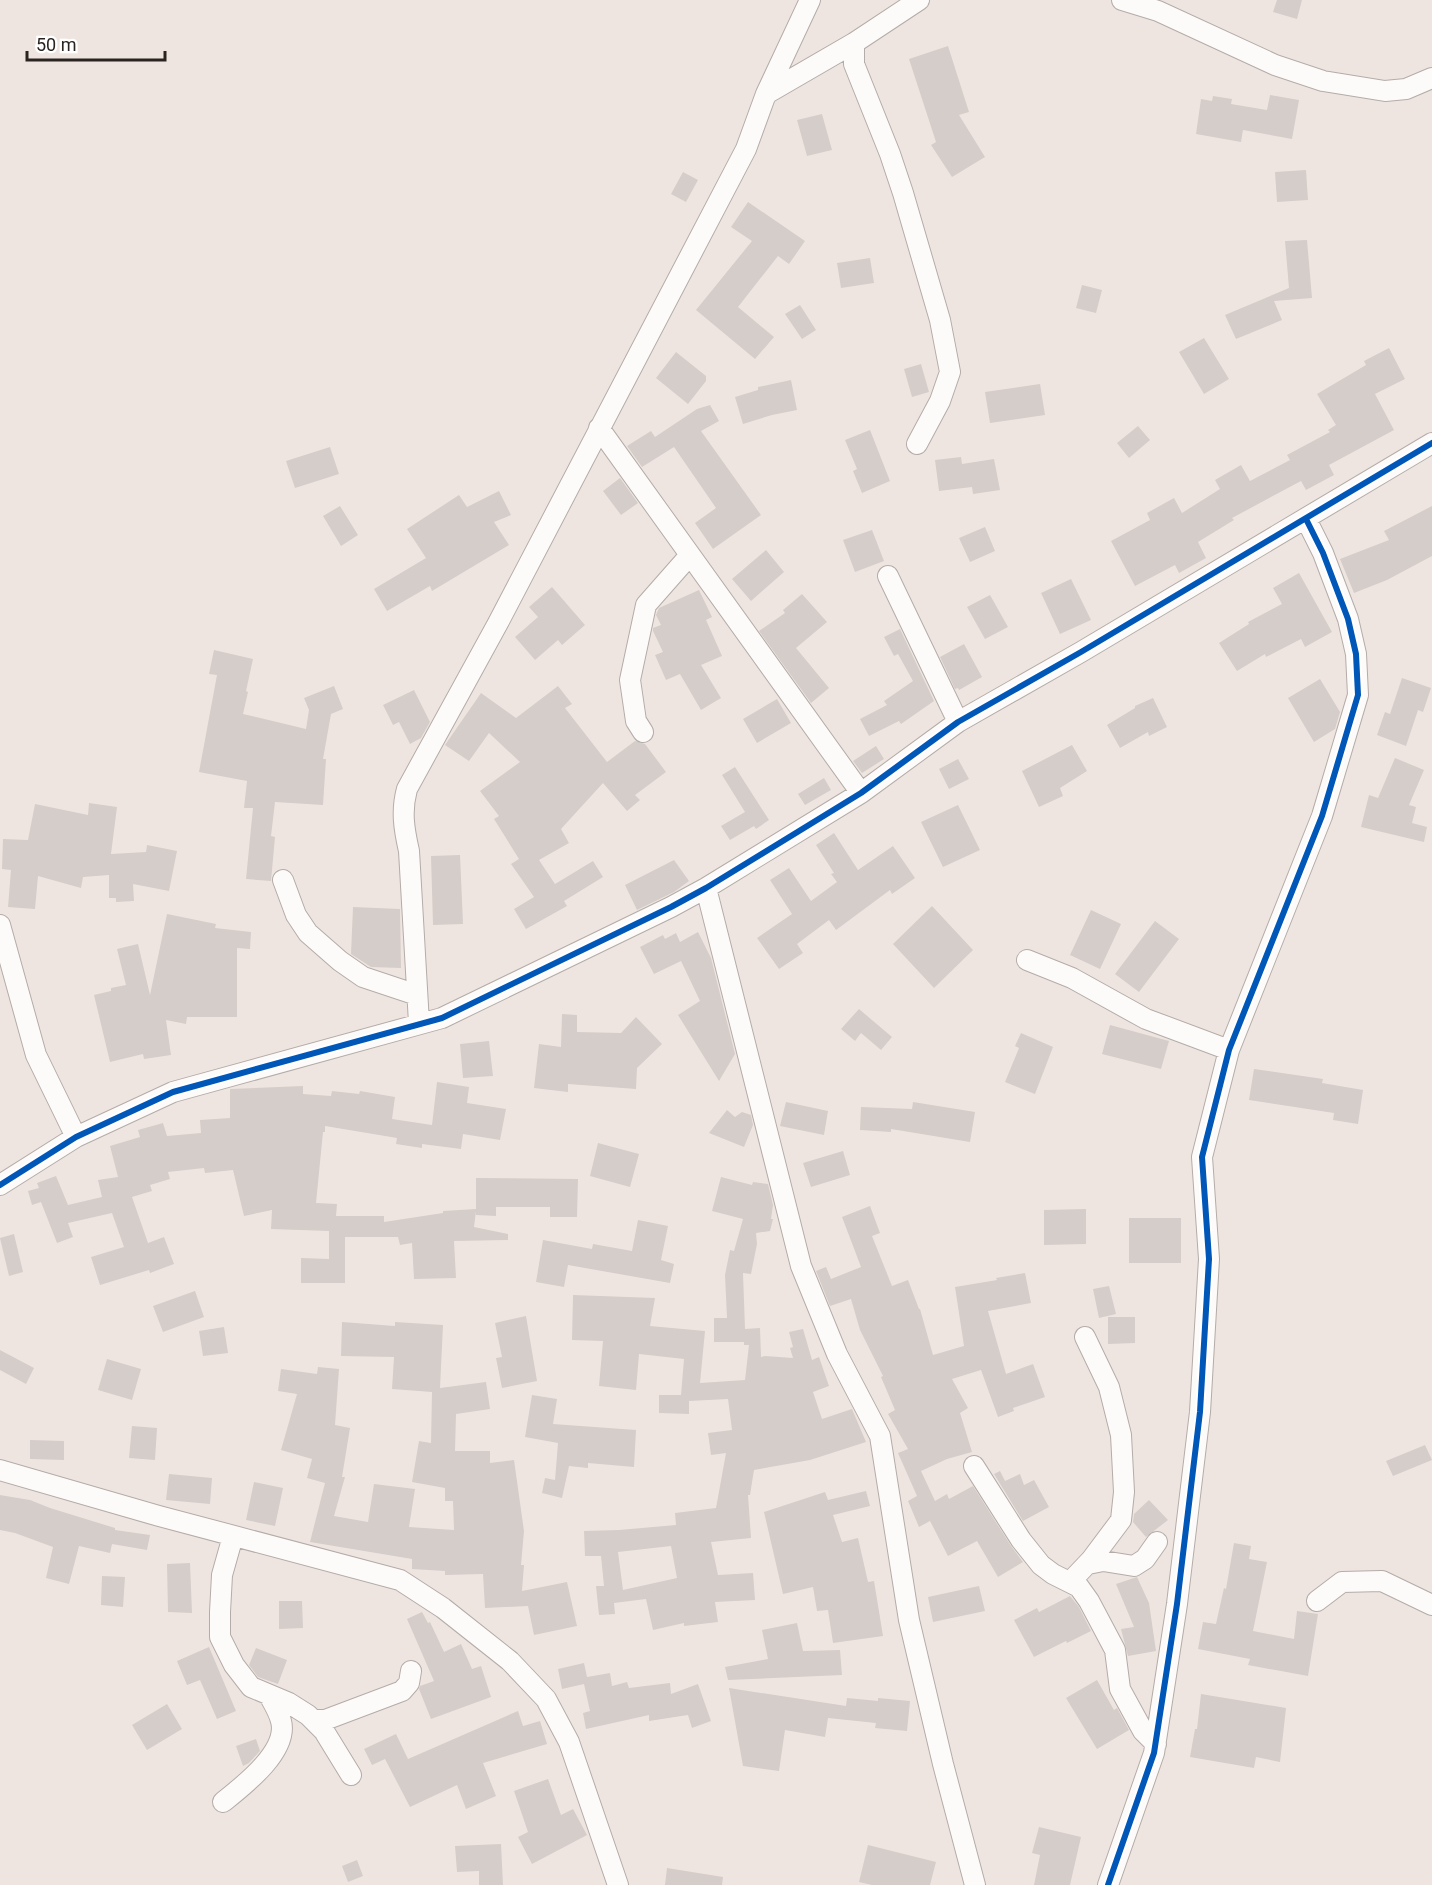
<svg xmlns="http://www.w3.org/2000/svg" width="1432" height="1885" font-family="Roboto,sans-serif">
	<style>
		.building { fill: #d5cdc9; fill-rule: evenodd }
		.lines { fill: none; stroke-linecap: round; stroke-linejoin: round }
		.minor-casing { stroke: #b3aca8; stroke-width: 22 }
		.minor { stroke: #fdfbfa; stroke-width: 20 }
		.cycleway-casing { stroke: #fff; stroke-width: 10 }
		.cycleway { stroke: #0057b8; stroke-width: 6 }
	</style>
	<rect width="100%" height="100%" fill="#efe5e0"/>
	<path class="building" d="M 1277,0 L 1302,0 L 1297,19 L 1273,12 Z
		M 948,46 L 969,112 L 959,115 L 985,157 L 952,177 L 931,145 L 936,142 L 909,59 Z
		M 1270,95 L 1299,100 L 1292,139 L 1243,130 L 1241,142 L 1196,134 L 1201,99 L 1212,101 L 1213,96 L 1232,99 L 1231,104 L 1267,110 Z
		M 822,114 L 832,150 L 807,156 L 797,120 Z
		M 1306,170 L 1308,200 L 1277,202 L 1275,172 Z
		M 683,172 L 698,180 L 686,202 L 671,194 Z
		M 748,202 L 805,241 L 789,264 L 778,256 L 738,307 L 774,337 L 755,359 L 696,310 L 752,241 L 731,227 Z
		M 1307,240 L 1312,298 L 1274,301 L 1282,320 L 1236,339 L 1225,315 L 1289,288 L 1285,241 Z
		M 870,258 L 874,283 L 841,288 L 837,263 Z
		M 1082,285 L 1102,290 L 1096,313 L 1076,308 Z
		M 800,305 L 816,330 L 802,339 L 785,314 Z
		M 1204,338 L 1229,379 L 1204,394 L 1179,352 Z
		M 1389,348 L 1405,379 L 1375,394 L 1394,430 L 1329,465 L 1334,475 L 1306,490 L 1301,481 L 1232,518 L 1234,520 L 1198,542 L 1206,558 L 1179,573 L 1175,565 L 1135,586 L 1111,541 L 1150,520 L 1147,513 L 1174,498 L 1182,513 L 1220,489 L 1215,480 L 1241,465 L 1250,481 L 1290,460 L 1287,455 L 1330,432 L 1328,430 L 1336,425 L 1317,394 L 1366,365 L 1364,361 Z
		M 676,352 L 706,376 L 706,381 L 688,404 L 656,378 Z
		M 921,364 L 929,392 L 912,397 L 904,369 Z
		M 791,380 L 797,410 L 772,415 L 743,424 L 735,397 L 758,390 L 758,387 Z
		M 1040,384 L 1045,415 L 990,423 L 985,392 Z
		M 710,405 L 719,421 L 701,431 L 761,515 L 713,549 L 695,523 L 716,508 L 674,447 L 642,467 L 627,446 L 651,431 L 655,437 L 697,409 Z
		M 1138,426 L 1150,440 L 1129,458 L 1117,443 Z
		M 870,430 L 890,481 L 862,493 L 853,471 L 857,469 L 845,440 Z
		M 330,447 L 339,474 L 295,488 L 286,461 Z
		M 961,457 L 962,464 L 994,459 L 1000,490 L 973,494 L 972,487 L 939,491 L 935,460 Z
		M 620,478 L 638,503 L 621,515 L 603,491 Z
		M 499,491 L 511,515 L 494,522 L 509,545 L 432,591 L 430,586 L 387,611 L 374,589 L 426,558 L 407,529 L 459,495 L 467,507 Z
		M 340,506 L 358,535 L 341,546 L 323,516 Z
		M 1432,506 L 1432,556 L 1387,580 L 1354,593 L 1340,559 L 1389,540 L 1384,531 Z
		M 985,527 L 995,551 L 970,562 L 959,538 Z
		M 872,530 L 884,561 L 855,572 L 843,540 Z
		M 766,550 L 784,572 L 751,601 L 732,579 Z
		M 1299,573 L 1332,632 L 1305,647 L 1301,639 L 1266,657 L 1265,654 L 1237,671 L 1219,643 L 1249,624 L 1248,622 L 1282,604 L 1273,588 Z
		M 1071,579 L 1091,620 L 1060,634 L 1041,593 Z
		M 552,587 L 585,625 L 562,645 L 558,640 L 535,660 L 515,637 L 538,617 L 529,607 Z
		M 699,590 L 712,617 L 706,620 L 722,656 L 701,665 L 721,698 L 701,710 L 680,674 L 666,680 L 655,655 L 663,652 L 653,631 L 653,628 L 661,625 L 656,615 L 659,608 Z
		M 802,594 L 827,622 L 796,648 L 829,688 L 811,703 L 759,631 L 785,613 L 783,610 Z
		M 990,595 L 1008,627 L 985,639 L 967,607 Z
		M 900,629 L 934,701 L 901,724 L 899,721 L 869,736 L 860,719 L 887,705 L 884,701 L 913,681 L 898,654 L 894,656 L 884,637 Z
		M 964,644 L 982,677 L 959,690 L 958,688 L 955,689 L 940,657 Z
		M 214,650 L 253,659 L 246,691 L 248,692 L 243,714 L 306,729 L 309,710 L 304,698 L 334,686 L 343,709 L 331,714 L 323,759 L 326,759 L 323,805 L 275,802 L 271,836 L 275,837 L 271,881 L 246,879 L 253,808 L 244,808 L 247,781 L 199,772 L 217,675 L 209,674 Z
		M 1402,678 L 1431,688 L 1423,712 L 1418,710 L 1406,746 L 1377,735 L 1385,712 L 1390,714 Z
		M 1320,679 L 1340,712 L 1335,729 L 1314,742 L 1288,698 Z
		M 558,686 L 572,704 L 565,708 L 607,762 L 635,741 L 645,744 L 666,772 L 635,795 L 640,800 L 627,811 L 603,783 L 561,829 L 569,843 L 539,860 L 555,884 L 593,861 L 603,877 L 564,901 L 567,906 L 526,929 L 514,909 L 534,897 L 511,864 L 519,859 L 494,819 L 499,816 L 480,791 L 520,762 L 489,733 L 469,761 L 445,745 L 481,693 L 516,718 Z
		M 414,690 L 430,722 L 421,738 L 410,744 L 399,722 L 393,725 L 383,705 Z
		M 1153,698 L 1167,727 L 1149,736 L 1148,732 L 1120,748 L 1107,725 L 1135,708 L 1135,706 Z
		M 777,699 L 791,723 L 757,743 L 743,719 Z
		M 1072,745 L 1087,771 L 1060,788 L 1063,796 L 1039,807 L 1022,771 Z
		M 876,746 L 884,759 L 862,773 L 853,761 Z
		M 1395,758 L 1424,770 L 1409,805 L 1416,807 L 1412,823 L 1427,827 L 1424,842 L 1361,827 L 1369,795 L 1378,798 Z
		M 958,759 L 969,779 L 949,789 L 939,769 Z
		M 735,767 L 769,820 L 756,829 L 754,826 L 730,840 L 721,826 L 745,812 L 722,775 Z
		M 824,778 L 831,790 L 805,805 L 798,794 Z
		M 89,803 L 117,807 L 111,854 L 146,852 L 147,845 L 177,851 L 169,891 L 133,884 L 134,901 L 116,902 L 116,898 L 109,898 L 109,875 L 83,877 L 81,888 L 38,876 L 35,909 L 8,907 L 11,870 L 2,869 L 3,839 L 28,840 L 35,804 L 88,815 Z
		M 958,805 L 980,850 L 943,867 L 921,822 Z
		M 834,833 L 858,870 L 893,846 L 915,878 L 892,894 L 890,890 L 836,930 L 829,920 L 797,944 L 803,953 L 779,969 L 757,938 L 792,914 L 770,880 L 789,868 L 811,901 L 837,882 L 831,874 L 834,873 L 816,845 Z
		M 460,855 L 463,924 L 433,925 L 431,856 Z
		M 674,860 L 689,881 L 674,892 L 637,910 L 625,885 Z
		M 932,906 L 973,950 L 934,988 L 893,944 Z
		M 353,907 L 400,909 L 401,968 L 371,967 L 351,954 Z
		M 1091,910 L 1121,924 L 1100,969 L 1070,955 Z
		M 167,914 L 216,924 L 215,928 L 251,932 L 250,949 L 237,948 L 237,1017 L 187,1017 L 186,1024 L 166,1020 L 171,1055 L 144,1059 L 143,1054 L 110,1062 L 94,995 L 111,991 L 111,988 L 126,985 L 117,949 L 138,944 L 150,995 Z
		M 1155,921 L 1179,939 L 1139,992 L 1115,974 Z
		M 698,932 L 711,958 L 735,1054 L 719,1081 L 678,1015 L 700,1001 L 681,961 L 654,974 L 640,947 L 663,935 L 665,939 L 676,933 L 680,942 Z
		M 859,1009 L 892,1037 L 881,1050 L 861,1033 L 855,1041 L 841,1029 Z
		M 562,1014 L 577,1015 L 577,1032 L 621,1033 L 636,1017 L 662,1044 L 637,1068 L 636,1089 L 568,1084 L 568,1092 L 534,1088 L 539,1044 L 561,1047 Z
		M 1110,1025 L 1169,1041 L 1161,1069 L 1102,1054 Z
		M 1021,1033 L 1053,1047 L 1035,1094 L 1005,1082 L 1019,1048 L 1015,1046 Z
		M 489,1041 L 493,1076 L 463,1078 L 460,1044 Z
		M 1254,1069 L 1323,1079 L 1322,1083 L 1363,1090 L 1358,1124 L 1333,1120 L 1334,1113 L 1249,1100 Z
		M 437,1082 L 469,1087 L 467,1103 L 506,1109 L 500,1140 L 463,1134 L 461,1149 L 422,1144 L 422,1148 L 396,1144 L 397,1138 L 325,1126 L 325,1132 L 323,1132 L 316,1203 L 337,1204 L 336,1216 L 384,1216 L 384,1222 L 443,1213 L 443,1211 L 476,1209 L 476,1178 L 578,1179 L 577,1217 L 550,1217 L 550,1207 L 496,1207 L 496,1216 L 476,1215 L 476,1211 L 474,1227 L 508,1234 L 508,1240 L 454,1241 L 456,1278 L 414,1279 L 412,1243 L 400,1245 L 398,1237 L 345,1237 L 345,1283 L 301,1283 L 301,1258 L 329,1259 L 329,1231 L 271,1229 L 272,1210 L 244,1216 L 233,1170 L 205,1173 L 204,1168 L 168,1172 L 170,1179 L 150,1185 L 152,1191 L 132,1197 L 148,1243 L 164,1237 L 174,1264 L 150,1273 L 149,1270 L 100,1285 L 91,1257 L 124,1247 L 112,1213 L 68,1223 L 73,1237 L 57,1243 L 41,1202 L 32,1205 L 28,1191 L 39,1188 L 37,1183 L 56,1176 L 68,1205 L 102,1197 L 98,1180 L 118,1177 L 110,1146 L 140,1137 L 138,1130 L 163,1123 L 167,1136 L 201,1133 L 200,1120 L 230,1118 L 230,1089 L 303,1086 L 303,1094 L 331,1096 L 332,1091 L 359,1094 L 360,1091 L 395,1097 L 392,1119 L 432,1125 Z
		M 786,1102 L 828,1111 L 824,1135 L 780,1126 Z
		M 913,1102 L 975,1112 L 970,1142 L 891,1129 L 891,1132 L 860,1130 L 861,1107 L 912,1109 Z
		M 727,1110 L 735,1117 L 742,1112 L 751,1115 L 753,1125 L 744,1147 L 709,1133 Z
		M 598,1143 L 639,1154 L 630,1187 L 590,1176 Z
		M 843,1151 L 850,1175 L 811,1187 L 803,1163 Z
		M 721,1177 L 752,1185 L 753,1182 L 768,1184 L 773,1205 L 771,1219 L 773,1219 L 770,1231 L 756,1233 L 757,1244 L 751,1274 L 743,1273 L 745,1329 L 760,1328 L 761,1357 L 765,1356 L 793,1358 L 790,1348 L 793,1347 L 789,1332 L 803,1329 L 812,1360 L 819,1357 L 829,1386 L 813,1392 L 822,1419 L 852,1409 L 866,1442 L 810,1460 L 754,1470 L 750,1495 L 748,1495 L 751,1538 L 711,1542 L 718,1575 L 753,1573 L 755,1600 L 715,1602 L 718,1622 L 684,1626 L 684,1623 L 653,1630 L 646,1599 L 614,1603 L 615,1614 L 599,1615 L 596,1586 L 604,1586 L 601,1556 L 585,1556 L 584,1531 L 619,1530 L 676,1525 L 675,1513 L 716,1508 L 726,1453 L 711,1455 L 708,1433 L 732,1430 L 728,1399 L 689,1401 L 689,1414 L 659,1413 L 659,1395 L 681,1395 L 684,1359 L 639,1354 L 636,1390 L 599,1386 L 603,1341 L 572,1340 L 573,1295 L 655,1298 L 650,1326 L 705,1331 L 700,1383 L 745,1380 L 749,1345 L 744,1345 L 744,1342 L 714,1342 L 714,1318 L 727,1318 L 725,1275 L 730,1250 L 734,1251 L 743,1219 L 712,1211 ZM 671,1546 L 677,1578 L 623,1590 L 618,1552 Z
		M 870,1206 L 880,1233 L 872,1236 L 892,1286 L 908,1280 L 919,1309 L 920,1309 L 933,1355 L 964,1346 L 955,1287 L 997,1280 L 996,1278 L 1025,1273 L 1031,1303 L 988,1311 L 1006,1374 L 1033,1364 L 1045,1397 L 1013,1408 L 1014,1411 L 998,1417 L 981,1370 L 952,1379 L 968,1408 L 960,1413 L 972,1452 L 947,1459 L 921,1471 L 935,1501 L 947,1494 L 949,1499 L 973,1486 L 1011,1546 L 1023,1562 L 998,1577 L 977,1541 L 948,1556 L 930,1521 L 919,1527 L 908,1501 L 917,1496 L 898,1453 L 908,1449 L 888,1414 L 895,1410 L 881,1377 L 883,1376 L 860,1330 L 851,1299 L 830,1306 L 816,1271 L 826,1267 L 831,1279 L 861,1267 L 842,1217 Z
		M 1086,1209 L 1086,1244 L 1044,1245 L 1044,1210 Z
		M 1129,1218 L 1181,1218 L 1181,1263 L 1129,1263 Z
		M 638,1220 L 668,1226 L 661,1260 L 674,1264 L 670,1283 L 568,1265 L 564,1287 L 536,1282 L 543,1240 L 592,1249 L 593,1244 L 632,1251 Z
		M 14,1234 L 23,1272 L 9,1276 L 0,1238 Z
		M 1109,1286 L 1116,1314 L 1099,1318 L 1093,1289 Z
		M 195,1291 L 204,1317 L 163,1332 L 153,1306 Z
		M 526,1316 L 537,1381 L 502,1388 L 496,1358 L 502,1357 L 495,1323 Z
		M 1108,1317 L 1135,1317 L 1135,1343 L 1108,1344 Z
		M 342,1322 L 395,1326 L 395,1322 L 443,1325 L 440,1388 L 486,1382 L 490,1409 L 456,1414 L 455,1451 L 490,1451 L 490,1463 L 514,1460 L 524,1531 L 521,1565 L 524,1565 L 522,1591 L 567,1582 L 577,1626 L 534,1635 L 528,1606 L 485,1608 L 483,1574 L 445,1575 L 445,1571 L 412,1569 L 412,1559 L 310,1542 L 325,1483 L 307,1478 L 312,1459 L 281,1450 L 297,1394 L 278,1391 L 281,1369 L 317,1374 L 318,1367 L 339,1369 L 335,1425 L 350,1428 L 342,1477 L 345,1477 L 334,1516 L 368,1522 L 374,1484 L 415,1489 L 409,1527 L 454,1530 L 453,1501 L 445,1501 L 445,1488 L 412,1482 L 419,1441 L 431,1443 L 432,1392 L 392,1389 L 394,1357 L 341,1356 Z
		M 224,1327 L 228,1353 L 203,1356 L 199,1331 Z
		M 0,1350 L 34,1368 L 26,1384 L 0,1370 Z
		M 107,1359 L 141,1369 L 132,1400 L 98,1390 Z
		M 532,1395 L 557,1399 L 553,1424 L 636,1430 L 634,1467 L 588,1463 L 588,1468 L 569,1466 L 562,1498 L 542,1493 L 545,1478 L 555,1480 L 558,1443 L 525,1437 Z
		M 132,1426 L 157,1428 L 155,1460 L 129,1458 Z
		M 30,1440 L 64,1441 L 64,1460 L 30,1459 Z
		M 1425,1445 L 1432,1460 L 1393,1476 L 1386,1461 Z
		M 1000,1471 L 1005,1481 L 1020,1474 L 1024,1485 L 1034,1480 L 1049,1507 L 1023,1521 L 994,1474 Z
		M 169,1474 L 212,1478 L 210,1504 L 166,1500 Z
		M 254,1482 L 283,1488 L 275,1526 L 246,1520 Z
		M 866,1491 L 870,1506 L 833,1515 L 842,1542 L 858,1538 L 868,1582 L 874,1581 L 883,1636 L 833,1643 L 828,1610 L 817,1611 L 813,1587 L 783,1594 L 764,1512 L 825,1492 L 828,1500 Z
		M 0,1495 L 30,1500 L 50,1508 L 115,1528 L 115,1530 L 150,1535 L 147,1550 L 112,1544 L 110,1553 L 79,1546 L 69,1584 L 46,1578 L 53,1547 L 15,1533 L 0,1530 Z
		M 1149,1500 L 1168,1520 L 1146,1537 L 1133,1522 L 1134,1514 Z
		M 1234,1543 L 1251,1546 L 1249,1559 L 1267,1562 L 1253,1631 L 1294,1639 L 1297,1611 L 1318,1614 L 1308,1676 L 1248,1665 L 1250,1659 L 1198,1649 L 1203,1622 L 1216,1624 L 1224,1588 L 1226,1589 Z
		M 190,1563 L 192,1613 L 168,1612 L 167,1564 Z
		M 102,1576 L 125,1577 L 123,1607 L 101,1605 Z
		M 1137,1577 L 1149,1603 L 1156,1651 L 1128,1656 L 1121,1629 L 1134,1627 L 1116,1584 Z
		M 979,1586 L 985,1611 L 933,1622 L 928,1597 Z
		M 1070,1596 L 1079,1607 L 1091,1631 L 1067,1643 L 1066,1641 L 1034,1657 L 1014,1620 L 1037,1608 L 1039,1612 Z
		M 279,1601 L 302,1601 L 303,1628 L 279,1629 Z
		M 422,1612 L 428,1623 L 430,1622 L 444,1652 L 461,1644 L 472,1669 L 481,1666 L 491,1697 L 431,1719 L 419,1689 L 420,1686 L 434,1681 L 407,1619 Z
		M 797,1623 L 803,1651 L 840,1650 L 842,1675 L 728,1680 L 725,1667 L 768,1659 L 762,1630 Z
		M 209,1647 L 236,1711 L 217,1719 L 200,1680 L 187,1685 L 177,1661 Z
		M 256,1648 L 287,1660 L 278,1684 L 258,1677 L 249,1665 Z
		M 584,1663 L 587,1677 L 610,1673 L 612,1686 L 627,1682 L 629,1688 L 670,1683 L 671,1694 L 698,1684 L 711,1721 L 692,1728 L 688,1715 L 649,1721 L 649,1715 L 586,1729 L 583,1713 L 590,1711 L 584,1684 L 562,1689 L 558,1669 Z
		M 1097,1680 L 1114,1710 L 1117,1708 L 1129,1730 L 1097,1749 L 1066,1698 Z
		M 729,1688 L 846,1706 L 847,1698 L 878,1701 L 878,1698 L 910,1701 L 907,1731 L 875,1728 L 876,1723 L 828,1718 L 825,1737 L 785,1730 L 779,1771 L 743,1766 Z
		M 1201,1694 L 1286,1708 L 1280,1762 L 1256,1757 L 1254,1768 L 1190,1757 L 1195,1729 L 1197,1729 Z
		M 167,1704 L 182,1729 L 147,1750 L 132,1725 Z
		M 518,1711 L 523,1726 L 540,1721 L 547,1744 L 483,1763 L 496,1796 L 466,1809 L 457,1785 L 410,1807 L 385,1759 L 372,1765 L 364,1749 L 396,1734 L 408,1759 Z
		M 256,1739 L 260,1751 L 249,1763 L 243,1766 L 236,1746 Z
		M 548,1779 L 561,1815 L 573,1809 L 587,1835 L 532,1864 L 518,1837 L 528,1832 L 514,1791 Z
		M 1039,1827 L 1081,1837 L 1070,1885 L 1034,1885 L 1040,1855 L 1032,1853 Z
		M 501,1844 L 503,1885 L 479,1885 L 479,1871 L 457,1872 L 455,1846 Z
		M 868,1845 L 936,1862 L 930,1885 L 872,1885 L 859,1882 Z
		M 357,1860 L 363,1876 L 348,1882 L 342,1866 Z
		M 667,1868 L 723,1877 L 722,1885 L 665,1885 Z"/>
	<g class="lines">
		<g class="minor-casing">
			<path id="minor" d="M 1122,0 L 1158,11 L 1275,65 L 1323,81 L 1385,91 L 1406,89 L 1432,78
				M 854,43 L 919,0
				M 766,94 L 854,43 L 854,64 L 890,154 L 903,193 L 940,320 L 950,372 L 940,401 L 917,444
				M 599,428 L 861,793
				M 888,576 L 958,722
				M 643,732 L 636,721 L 630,680 L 646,605 L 690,555
				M 283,880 L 296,915 L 308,933 L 340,961 L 363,977 L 417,995
				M 706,888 L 801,1266 L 837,1354 L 880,1436 L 909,1620 L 943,1764 L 975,1885
				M 0,925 L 36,1055 L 76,1137
				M 1027,960 L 1072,978 L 1146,1019 L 1229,1050
				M 419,1023 L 409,851 C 404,829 401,811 407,789 L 498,623 L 746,149 L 766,94 L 810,0
				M 0,1185 L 76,1137 L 173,1092 L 442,1018 L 671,907 L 706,888 L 861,793 L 958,722 L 1081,652 L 1432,443
				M 974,1466 L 1021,1540 L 1041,1565 L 1053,1574 L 1079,1587 L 1089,1601 L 1115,1650 L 1120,1689 L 1143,1731 L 1156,1744
				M 0,1470 L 159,1516 L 400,1580 L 443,1608 L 510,1661 L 546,1699 L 569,1742 L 618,1885
				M 233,1536 L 222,1575 L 220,1612 L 220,1637 L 234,1665 L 251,1687 L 289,1703 L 308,1715 L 324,1731 L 351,1775
				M 1088,1564 L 1103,1561 L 1134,1566 L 1145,1559 L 1157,1542
				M 1070,1582 L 1091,1560 L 1121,1520 L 1124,1492 L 1121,1435 L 1109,1387 L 1085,1337
				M 1317,1601 L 1342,1582 L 1382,1581 L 1432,1605
				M 313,1720 L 325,1720 L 402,1691 L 409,1683 L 411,1671
				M 223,1802 C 243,1786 289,1751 281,1721 C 279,1712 273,1703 269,1695
				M 1108,1885 L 1154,1753 L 1177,1604 L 1200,1412 L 1209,1259 L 1202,1157 L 1229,1050 L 1322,816 L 1358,695 L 1356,654 L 1348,619 L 1323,553 L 1306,519"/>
		</g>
		<use href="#minor" class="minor"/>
		<g class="cycleway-casing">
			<path id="cycleway" d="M 0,1185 L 76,1137 L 173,1092 L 442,1018 L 671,907 L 706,888 L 861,793 L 958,722 L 1081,652 L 1432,443
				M 1108,1885 L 1154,1753 L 1177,1604 L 1200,1412 L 1209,1259 L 1202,1157 L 1229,1050 L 1322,816 L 1358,695 L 1356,654 L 1348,619 L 1323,553 L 1306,519"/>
		</g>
		<use href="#cycleway" class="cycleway"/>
	</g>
	<path d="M27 51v9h138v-9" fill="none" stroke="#2a2421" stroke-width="3"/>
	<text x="36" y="51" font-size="18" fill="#2a2421" stroke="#ffffff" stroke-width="4.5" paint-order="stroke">50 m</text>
</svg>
